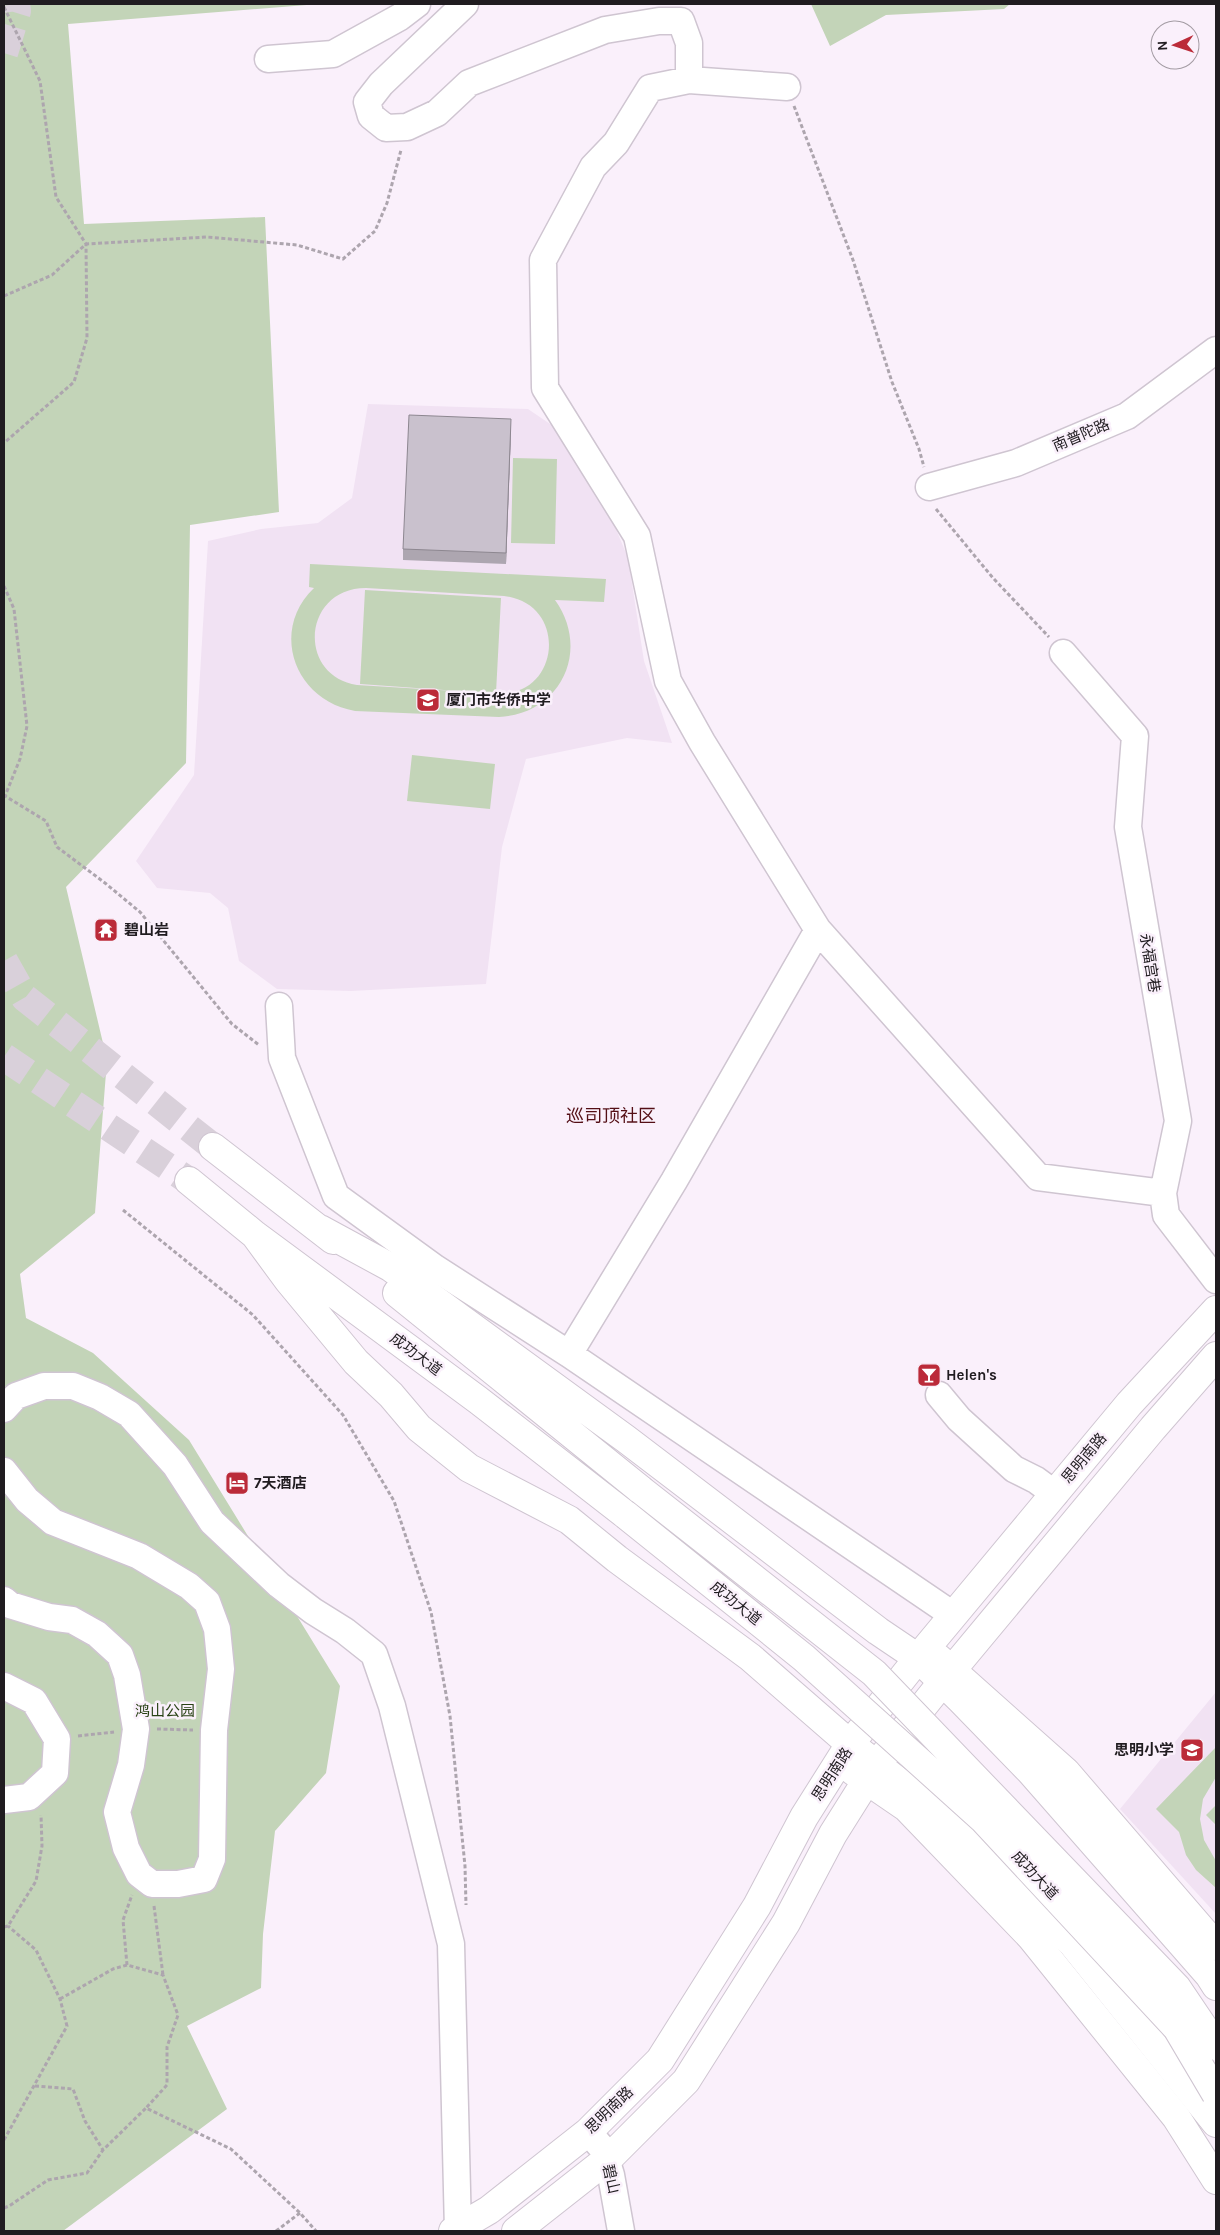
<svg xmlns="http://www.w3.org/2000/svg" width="1220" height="2235" font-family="Karla,'Noto Sans SC',sans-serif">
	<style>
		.built { fill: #f1e2f3 }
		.green { fill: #c3d4b8; fill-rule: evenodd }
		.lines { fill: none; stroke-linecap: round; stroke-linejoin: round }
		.highway-tunnel { stroke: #d9d0da; stroke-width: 28; stroke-dasharray: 28 14; stroke-linecap: butt }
		.minor-casing { stroke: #cfc5d1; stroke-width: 29 }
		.major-casing { stroke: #cfc5d1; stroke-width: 30 }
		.highway-casing { stroke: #cfc5d1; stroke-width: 30 }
		.path { stroke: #ada5ae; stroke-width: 3; stroke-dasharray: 4 2.5; stroke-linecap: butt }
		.minor { stroke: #fff; stroke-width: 26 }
		.major { stroke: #fff; stroke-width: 28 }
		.highway { stroke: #fff; stroke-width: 28 }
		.highway-bridge-casing { stroke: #cfc5d1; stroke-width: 30; stroke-linecap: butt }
		.highway-bridge { stroke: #fff; stroke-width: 28 }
		.wall { fill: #ada6b0 }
		.shaded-wall { fill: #8d8790 }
		.building { fill: #c9c1cd; stroke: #8d8790 }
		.labels { text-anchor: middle; stroke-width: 5; stroke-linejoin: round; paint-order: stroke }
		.street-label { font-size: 15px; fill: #201c20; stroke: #faf0fb }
		.poi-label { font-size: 15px; font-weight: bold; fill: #201c20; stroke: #faf0fb; text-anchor: start }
		.park-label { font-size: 15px; fill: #294216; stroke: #faf0fb }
		.quarter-label { font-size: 18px; fill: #540f16; stroke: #faf0fb }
	</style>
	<rect width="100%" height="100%" fill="#faf0fb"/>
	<path class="built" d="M 368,404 L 528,409 L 581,445 L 628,558 L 644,661 L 672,743 L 627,738 L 526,759 L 502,847 L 486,984 L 351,991 L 277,989 L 239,961 L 228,908 L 210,893 L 157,888 L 136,861 L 194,775 L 208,541 L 261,529 L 318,523 L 352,498 Z
		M 1216,1692 L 1216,1914 L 1120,1809 Z"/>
	<path class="green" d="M 4,4 L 319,4 L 68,24 L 84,224 L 265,217 L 279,512 L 190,525 L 186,763 L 66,887 L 107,1060 L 95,1213 L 20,1274 L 26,1318 L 93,1353 L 189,1440 L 340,1686 L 326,1773 L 275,1831 L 263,1934 L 261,1988 L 187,2026 L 227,2109 L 63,2231 L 4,2231 Z
		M 811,4 L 1010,4 L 1004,9 L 886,15 L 830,46 Z
		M 513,458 L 557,459 L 555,544 L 511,543 Z
		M 310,564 L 606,579 L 604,602 L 555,600 C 591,650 561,714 499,717 L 355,711 C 295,701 269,631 314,588 L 309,587 ZM 366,588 L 504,596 C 570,604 560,699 496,693 L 501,598 L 365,590 L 360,684 L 472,692 L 357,685 C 296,675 303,588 366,588 Z
		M 412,755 L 495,764 L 490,809 L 407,801 Z
		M 1216,1747 L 1216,1777 L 1203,1799 L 1200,1819 L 1204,1840 L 1216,1861 L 1216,1888 L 1196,1870 L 1186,1855 L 1179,1832 L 1156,1809 Z
		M 1216,1805 L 1216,1825 L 1206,1815 Z"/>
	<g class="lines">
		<path class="highway-tunnel" d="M 4,53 L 17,11 L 16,4
			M 4,961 L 25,998 L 213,1147
			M 4,1057 L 189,1181"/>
		<g class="minor-casing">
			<path id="minor" d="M 465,4 L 381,84 L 367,102 L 371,116 L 386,128 L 407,127 L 437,113 L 469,83 L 605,30 L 659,21 L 681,21 L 689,43 L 689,80 L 650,88 L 616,143 L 593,167 L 543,260 L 545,388 L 637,536 L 668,681 L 702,742 L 818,930 L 1038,1177 L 1163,1193
				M 268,59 L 333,54 L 400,17 L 417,4
				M 689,80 L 787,87
				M 929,487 L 1016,463 L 1127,416 L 1216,350
				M 1063,653 L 1135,736 L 1128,827 L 1178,1121 L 1163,1193 L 1166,1215 L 1216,1280
				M 279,1006 L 282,1058 L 336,1196 L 435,1268 L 569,1354 L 953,1615
				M 569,1354 L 674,1181 L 818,930
				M 939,1395 L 959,1419 L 1014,1469 L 1036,1480 L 1055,1494
				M 4,1409 L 16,1396 L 44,1386 L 73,1386 L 100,1397 L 129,1414 L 175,1465 L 212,1522 L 279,1585 L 313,1611 L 345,1631 L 374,1654 L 392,1706 L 451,1944 L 458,2231
				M 4,1471 L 27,1500 L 53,1522 L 139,1556 L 189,1586 L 207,1602 L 217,1629 L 221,1669 L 214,1730 L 212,1859 L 204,1879 L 178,1884 L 152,1884 L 139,1874 L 126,1848 L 117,1812 L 131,1765 L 136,1729 L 127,1675 L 120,1655 L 97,1634 L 72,1620 L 49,1617 L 10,1605 L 4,1600
				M 4,1686 L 34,1701 L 57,1739 L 55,1773 L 29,1797 L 4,1800
				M 588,2132 L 603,2149 L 611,2175 L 621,2231"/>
		</g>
		<g class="major-casing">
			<path id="major" d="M 938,1658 L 1066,1772 L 1216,1946
				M 853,1771 L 907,1808 L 1031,1937 L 1176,2117 L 1216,2180
				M 453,2231 L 489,2210 L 588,2132 L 660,2060 L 757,1906 L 804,1817 L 850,1744 L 927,1647 L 1129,1404 L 1216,1310
				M 516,2231 L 610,2157 L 686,2081 L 786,1923 L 833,1834 L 877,1764 L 952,1670 L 1153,1428 L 1216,1356"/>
		</g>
		<g class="highway-casing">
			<path id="highway" d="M 213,1147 L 333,1240
				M 189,1181 L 255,1235 L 478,1400 L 626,1515
				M 320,1229 L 390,1267 L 626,1439 L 878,1631 L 918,1658 L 961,1700 L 1031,1772 L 1209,1975 L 1216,1986
				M 255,1235 L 288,1280 L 356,1362 L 391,1395 L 419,1428 L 469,1468 L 569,1520 L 617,1559 L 750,1657 L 850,1744 L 912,1792 L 966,1837 L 1072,1943 L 1216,2123
				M 397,1293 L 641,1490"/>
		</g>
		<path class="path" d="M 4,7 L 40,81 L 56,197 L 86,244 L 87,338 L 74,382 L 4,443
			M 794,106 L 853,260 L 892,382 L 919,449 L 924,467
			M 4,296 L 52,275 L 86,244 L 207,237 L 297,245 L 343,259 L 375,231 L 387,203 L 401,150
			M 936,509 L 993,578 L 1049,637
			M 4,586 L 14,609 L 27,726 L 20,759 L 5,796 L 46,821 L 57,847 L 105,883 L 140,912 L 232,1024 L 259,1045
			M 123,1210 L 253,1315 L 343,1415 L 394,1501 L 431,1612 L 450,1716 L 465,1866 L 466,1905
			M 157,1729 L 193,1730
			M 78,1736 L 114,1732
			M 154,1906 L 163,1975
			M 4,1927 L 8,1926 L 36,1881 L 42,1846 L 41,1815
			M 127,1965 L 123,1920 L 132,1895
			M 60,1999 L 113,1969 L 127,1965 L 163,1975 L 178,2015 L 167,2047 L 167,2085 L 146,2108
			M 35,2086 L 73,2089 L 85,2121 L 103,2150
			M 4,2140 L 67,2026 L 60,1999 L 36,1950 L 8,1926
			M 4,2208 L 9,2206 L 48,2180 L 87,2173 L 103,2150 L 146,2108 L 231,2149 L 300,2213 L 316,2231
			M 276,2231 L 300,2213"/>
		<use href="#minor" class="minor"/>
		<use href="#major" class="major"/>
		<use href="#highway" class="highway"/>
		<g class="highway-bridge-casing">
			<path id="highway-bridge" d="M 641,1490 L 874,1673 L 1177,1988 L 1216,2046
				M 626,1515 L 804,1658 L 983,1819 L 1177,2028 L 1216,2094"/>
		</g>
		<use href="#highway-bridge" class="highway-bridge"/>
	</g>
	<path class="wall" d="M 511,430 L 506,564 L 403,560 L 403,549 Z"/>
	<path class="shaded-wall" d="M 511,419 L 511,430 L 506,564 L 506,553 Z"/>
	<path class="building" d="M 409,415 L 511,419 L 506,553 L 403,549 Z"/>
	<defs>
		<g id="school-square" transform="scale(1.25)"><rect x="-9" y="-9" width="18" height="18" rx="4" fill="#bb2b39" stroke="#faf0fb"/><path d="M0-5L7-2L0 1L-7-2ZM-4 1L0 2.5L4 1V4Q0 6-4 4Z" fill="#fff"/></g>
		<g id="temple-square" transform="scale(1.25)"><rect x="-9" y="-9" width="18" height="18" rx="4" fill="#bb2b39" stroke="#faf0fb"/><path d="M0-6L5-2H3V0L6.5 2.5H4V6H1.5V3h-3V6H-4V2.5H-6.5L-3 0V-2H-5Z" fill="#fff"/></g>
		<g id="bar-square" transform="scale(1.25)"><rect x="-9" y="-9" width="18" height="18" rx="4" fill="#bb2b39" stroke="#faf0fb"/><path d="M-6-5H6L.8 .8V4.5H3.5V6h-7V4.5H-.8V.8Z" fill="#fff"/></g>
		<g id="hotel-square" transform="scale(1.25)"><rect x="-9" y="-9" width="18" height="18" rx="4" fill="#bb2b39" stroke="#faf0fb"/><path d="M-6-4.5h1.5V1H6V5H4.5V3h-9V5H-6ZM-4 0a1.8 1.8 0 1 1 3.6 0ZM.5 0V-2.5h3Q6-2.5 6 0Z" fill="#fff"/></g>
	</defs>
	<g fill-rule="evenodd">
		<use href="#school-square" x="428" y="700"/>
		<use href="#temple-square" x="106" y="930"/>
		<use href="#bar-square" x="929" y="1375"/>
		<use href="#hotel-square" x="237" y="1483"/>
		<use href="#school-square" x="1192" y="1750"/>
	</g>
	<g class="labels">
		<g class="street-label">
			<text transform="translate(1081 435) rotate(-23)" y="5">南普陀路</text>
			<text transform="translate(1150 963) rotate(81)" y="5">永福宫巷</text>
			<text transform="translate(416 1354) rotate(37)" y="5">成功大道</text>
			<text transform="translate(1084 1458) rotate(-50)" y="5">思明南路</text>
			<text transform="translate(736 1603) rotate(39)" y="5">成功大道</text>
			<text transform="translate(832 1774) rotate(-57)" y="5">思明南路</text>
			<text transform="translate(1035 1875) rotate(47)" y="5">成功大道</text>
			<text transform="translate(609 2110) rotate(-44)" y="5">思明南路</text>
			<text transform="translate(611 2179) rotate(77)" y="5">碧山</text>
		</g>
		<g class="poi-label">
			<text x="446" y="705">厦门市华侨中学</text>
			<text x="124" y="935">碧山岩</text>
			<text x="946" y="1380">Helen's</text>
			<text x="254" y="1488">7天酒店</text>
			<text x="1174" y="1755" text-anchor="end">思明小学</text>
		</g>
		<g class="park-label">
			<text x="165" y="1716">鸿山公园</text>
		</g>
		<g class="quarter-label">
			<text x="611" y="1122">巡司顶社区</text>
		</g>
	</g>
	<rect width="1220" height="2235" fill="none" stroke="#201c20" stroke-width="10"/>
	<g transform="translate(1175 45) rotate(267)"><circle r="24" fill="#faf0fb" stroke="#a39ba3"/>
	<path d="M0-4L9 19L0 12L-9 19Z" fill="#bb2b39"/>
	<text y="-8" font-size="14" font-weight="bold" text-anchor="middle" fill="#201c20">N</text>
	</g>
</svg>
